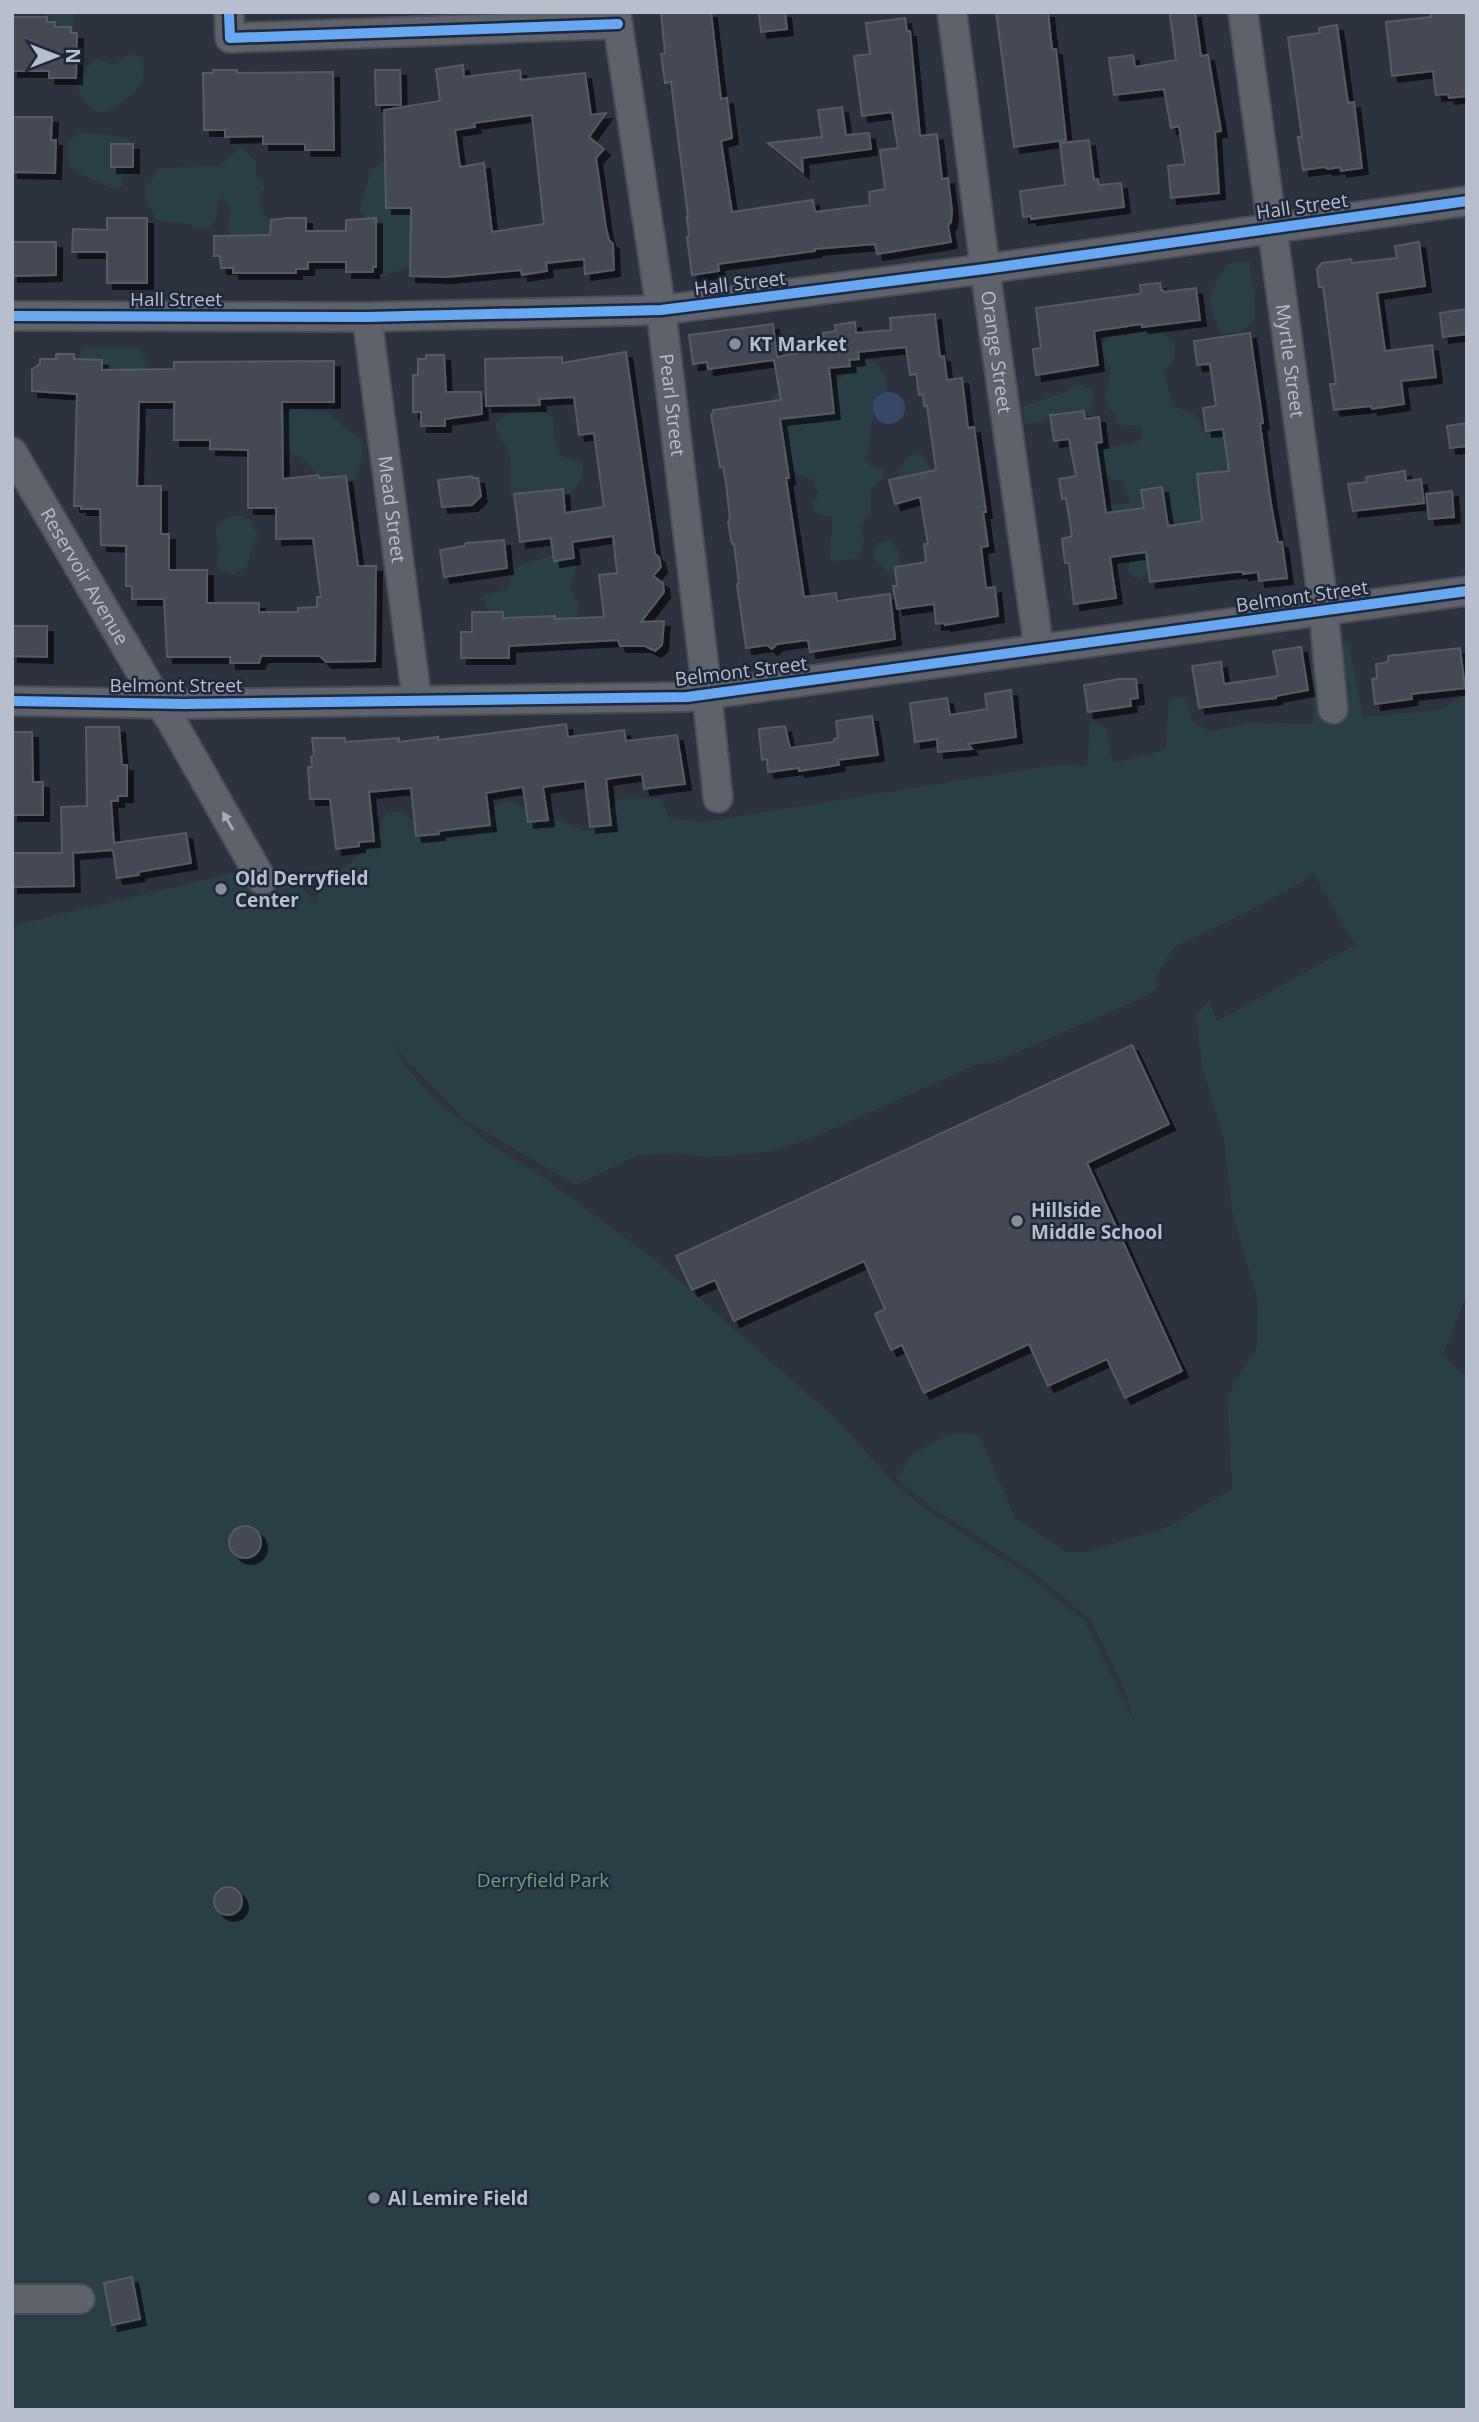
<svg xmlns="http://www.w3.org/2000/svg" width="1479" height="2422" font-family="'Open Sans',sans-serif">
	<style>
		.green { fill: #283f45; fill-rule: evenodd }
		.water { fill: #374969 }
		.building { fill: #444a53; stroke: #545b65; stroke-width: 2; fill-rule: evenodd; filter: url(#shadow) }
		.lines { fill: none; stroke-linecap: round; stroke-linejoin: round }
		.minor-casing { stroke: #494e56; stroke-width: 32 }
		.minor { stroke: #5d626b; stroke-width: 28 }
		.cycleway-casing { stroke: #1e283a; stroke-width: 15 }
		.cycleway { stroke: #66a8f1; stroke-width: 10 }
		.oneway { fill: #a5acba }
		.poi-dot { fill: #868e9c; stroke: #1e283a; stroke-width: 2.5 }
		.labels { text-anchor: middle; stroke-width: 5; stroke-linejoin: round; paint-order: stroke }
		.street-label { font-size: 19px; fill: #b7bfce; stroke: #1e283a }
		.poi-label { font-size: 19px; font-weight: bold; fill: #b7bfce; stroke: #1e283a; text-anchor: start }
		.park-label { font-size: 19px; fill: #6da07b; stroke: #1e283a }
	</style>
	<defs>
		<filter id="shadow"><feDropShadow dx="6" dy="6" stdDeviation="0" flood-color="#0009"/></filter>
	</defs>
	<rect width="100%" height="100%" fill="#2c333e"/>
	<path class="green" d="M 44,12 L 74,12 L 75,29 L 67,31 L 49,19 Z
		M 129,54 L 143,57 C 145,81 144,85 125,100 C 116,107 111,111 100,113 C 86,105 80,98 76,82 L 86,68 L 98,58 L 114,65 Z
		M 80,132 L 126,137 L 138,151 L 139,162 L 123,176 L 122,187 L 115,190 L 79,173 L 69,165 L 68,143 Z
		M 241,147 L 256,162 L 257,177 L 265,188 L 258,198 L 262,211 L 273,225 L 271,241 L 232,241 L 228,228 L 230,205 L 223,198 L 217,203 L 216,221 L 206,230 L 183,223 L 156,220 L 147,201 L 145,190 L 159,168 L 220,166 Z
		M 392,157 L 419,182 L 419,263 L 382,277 L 373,254 L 370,223 L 359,210 L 371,170 Z
		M 1249,261 L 1254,293 L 1255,319 L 1242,332 L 1221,333 C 1205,299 1208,293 1228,263 Z
		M 1151,329 L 1161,332 L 1174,343 L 1174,359 L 1163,374 L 1167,382 L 1172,406 L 1193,413 L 1205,433 L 1223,432 L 1230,444 L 1234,455 L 1228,469 L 1218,479 L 1232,498 L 1139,580 L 1129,572 C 1130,546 1146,535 1130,509 L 1118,518 L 1087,521 L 1107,506 L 1128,503 L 1130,499 L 1122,481 C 1098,476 1092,474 1081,452 L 1135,443 L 1142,437 L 1141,426 L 1118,425 L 1114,412 L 1109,409 L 1105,399 L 1111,369 L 1098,347 L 1110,337 Z
		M 85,347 L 139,347 L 147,361 L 135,380 L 107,403 L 99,367 L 78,356 Z
		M 792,349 L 805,351 L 811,371 L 816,410 L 836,414 L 833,386 L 855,363 L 868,358 C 905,386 874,401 870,432 C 868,445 872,445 865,458 L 871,466 L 885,469 L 883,477 L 870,491 L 870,513 L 860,526 L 864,540 L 858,559 L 830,561 L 832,516 L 824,517 L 815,511 L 812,503 L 819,495 L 813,480 L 790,472 L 775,470 L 772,398 L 779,391 L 779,370 L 782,354 Z
		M 1076,384 L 1092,389 L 1094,403 L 1089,412 L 1055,412 L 1042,421 L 1023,424 L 1024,406 L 1066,392 Z
		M 535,407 L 552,417 L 557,454 L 583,464 L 582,478 L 561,505 L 523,506 L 510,493 L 511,457 L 494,425 L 511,410 Z
		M 292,409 L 327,412 L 363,443 L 360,466 L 353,484 L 327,485 L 302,457 L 291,454 L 274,438 L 277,418 Z
		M 922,454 L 934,472 L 895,485 L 898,472 L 908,456 Z
		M 238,515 L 252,521 L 258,537 L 250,550 L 248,566 L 234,575 L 219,571 L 218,559 L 220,552 L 215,531 L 222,519 Z
		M 891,540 C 899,550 901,559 900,572 L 891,576 L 872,555 L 879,543 Z
		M 567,550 L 577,565 L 570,588 L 580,607 L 573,621 L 541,632 L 487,611 L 483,595 L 508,589 L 514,568 Z
		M 1348,641 L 1363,717 L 1439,710 L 1467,694 L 1467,1294 L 1443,1354 L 1467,1377 L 1467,2410 L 12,2410 L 12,926 L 237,872 L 300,884 L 316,906 L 318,889 L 374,843 L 386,813 L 402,811 L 423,831 L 509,801 L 585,831 L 604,827 L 617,799 L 661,798 L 669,818 L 703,822 L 1062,764 L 1087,766 L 1090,722 L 1106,727 L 1113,763 L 1140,757 L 1166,749 L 1169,699 L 1184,698 L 1193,722 L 1210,732 L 1246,723 L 1313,724 L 1311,646 ZM 1312,870 L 1355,945 L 1217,1021 L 1209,1001 L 1196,1015 L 1202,1066 L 1224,1139 L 1232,1211 L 1258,1301 L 1257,1346 L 1227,1396 L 1232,1489 L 1168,1527 L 1086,1552 L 1067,1552 L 1015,1518 L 979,1435 L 952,1433 L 911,1455 L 897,1479 L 930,1506 L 1030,1570 L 1091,1620 L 1127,1696 L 1133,1720 L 1085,1621 L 1024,1573 L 924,1508 L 892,1481 L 836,1419 L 659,1263 L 544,1178 L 487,1142 L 434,1099 L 404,1064 L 393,1042 L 403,1057 L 467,1121 L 576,1185 L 636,1156 L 675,1153 L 711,1157 L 767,1152 L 810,1139 L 975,1065 L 995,1062 L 1146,996 L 1158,987 L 1156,977 L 1174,947 L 1243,914 L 1308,879 Z"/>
	<path class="water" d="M873 408a16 16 0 1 1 32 0a16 16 0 1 1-32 0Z"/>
	<path class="building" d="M 661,12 L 711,12 L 721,99 L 727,98 L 732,138 L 721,141 L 732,212 L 813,200 L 815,212 L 870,205 L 869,192 L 885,189 L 880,150 L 898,148 L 892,112 L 862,116 L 854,56 L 870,54 L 866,23 L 905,18 L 907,31 L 910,31 L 920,136 L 937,134 L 942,179 L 948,178 L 952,211 L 951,222 L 948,226 L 951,242 L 877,254 L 875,244 L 815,249 L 815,251 L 718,264 L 719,271 L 692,275 L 687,237 L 689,236 L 687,217 L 688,217 L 671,82 L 665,83 L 661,54 L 665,53 Z
		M 759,12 L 785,12 L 787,29 L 761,32 Z
		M 996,12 L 1048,12 L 1052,49 L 1056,49 L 1066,140 L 1014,147 Z
		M 1172,12 L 1195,12 L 1201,56 L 1208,55 L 1221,131 L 1215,132 L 1219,193 L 1171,198 L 1168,166 L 1185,164 L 1179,126 L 1171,128 L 1164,89 L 1114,95 L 1109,58 L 1133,55 L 1135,67 L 1176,60 L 1170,15 Z
		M 1431,12 L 1467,12 L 1467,96 L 1449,98 L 1448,94 L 1436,95 L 1433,71 L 1392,76 L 1386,22 L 1431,17 Z
		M 12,17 L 47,17 L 47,22 L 55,22 L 55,27 L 71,27 L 71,33 L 77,33 L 76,78 L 49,78 L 49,71 L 12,71 Z
		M 1337,25 L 1348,103 L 1354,102 L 1362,168 L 1341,171 L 1340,167 L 1328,169 L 1324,167 L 1303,170 L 1298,137 L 1302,137 L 1288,37 L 1320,33 L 1319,28 Z
		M 463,65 L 464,77 L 520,70 L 521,80 L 585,73 L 591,115 L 606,113 L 589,137 L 604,149 L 596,158 L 606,228 L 609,240 L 613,244 L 614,270 L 585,274 L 584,259 L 546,263 L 547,271 L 522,275 L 521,270 L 447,277 L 410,276 L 411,208 L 386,208 L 384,110 L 440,101 L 436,69 ZM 532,115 L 544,224 L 492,232 L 484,163 L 460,167 L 455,130 L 475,127 L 474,123 Z
		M 213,70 L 237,70 L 237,73 L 333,72 L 334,150 L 305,150 L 305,144 L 263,144 L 263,136 L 225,137 L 225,130 L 204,130 L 203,73 L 213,73 Z
		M 375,70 L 400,70 L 401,105 L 376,105 Z
		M 842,107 L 846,135 L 869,133 L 871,149 L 802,158 L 803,172 L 768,143 L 822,137 L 818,110 Z
		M 12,117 L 52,117 L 51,140 L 56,140 L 55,173 L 12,172 Z
		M 1089,140 L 1094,180 L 1098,179 L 1099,185 L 1121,183 L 1124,207 L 1031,219 L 1031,216 L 1023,217 L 1020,191 L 1065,185 L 1060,143 Z
		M 111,144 L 133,144 L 133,167 L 111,167 Z
		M 107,218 L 147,218 L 147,283 L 107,283 L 107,252 L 72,252 L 73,229 L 107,230 Z
		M 288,218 L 306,218 L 306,231 L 346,231 L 346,220 L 376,218 L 376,267 L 373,267 L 373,272 L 346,272 L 346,262 L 308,262 L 308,269 L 296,269 L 296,273 L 233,273 L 233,268 L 221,268 L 220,256 L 214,256 L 214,236 L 270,235 L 271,220 Z
		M 12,242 L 56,242 L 56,275 L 12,276 Z
		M 1419,242 L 1425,286 L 1377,293 L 1385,351 L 1432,345 L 1436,377 L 1401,381 L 1404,404 L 1372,409 L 1371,406 L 1334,410 L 1330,384 L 1336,384 L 1323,287 L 1319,287 L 1317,269 L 1322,263 L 1351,259 L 1352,263 L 1397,258 L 1395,246 Z
		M 1160,283 L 1161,290 L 1163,290 L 1164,292 L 1196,288 L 1200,320 L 1142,327 L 1142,324 L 1094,331 L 1098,365 L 1036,375 L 1033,349 L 1041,348 L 1036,308 L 1138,294 L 1141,293 L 1140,285 Z
		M 1467,309 L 1467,334 L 1443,337 L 1440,313 Z
		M 935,314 L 940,357 L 944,356 L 947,380 L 962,378 L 968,428 L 974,427 L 986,512 L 983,512 L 988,546 L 981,547 L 986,588 L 995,587 L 998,616 L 945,625 L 945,623 L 936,624 L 934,604 L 897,609 L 893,586 L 897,586 L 895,567 L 926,562 L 924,544 L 928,544 L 920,497 L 895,504 L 889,480 L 936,470 L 927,406 L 924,406 L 923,394 L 919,395 L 916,374 L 910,375 L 906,347 L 858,352 L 859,359 L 849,360 L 850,366 L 829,368 L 834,413 L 780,419 L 789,478 L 786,478 L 804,597 L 836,593 L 837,601 L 890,594 L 895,639 L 810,652 L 808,640 L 777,644 L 772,649 L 767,645 L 746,648 L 737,584 L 739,583 L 734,544 L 732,544 L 728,522 L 730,519 L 726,483 L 723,467 L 720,467 L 711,414 L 714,413 L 713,410 L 781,400 L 774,360 L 708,369 L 707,362 L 693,364 L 689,335 L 773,324 L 777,357 L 825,347 L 823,333 L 836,331 L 835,325 L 855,322 L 856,333 L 891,330 L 890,318 Z
		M 1250,333 L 1263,423 L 1260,424 L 1271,504 L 1278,542 L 1282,542 L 1287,578 L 1259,581 L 1258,572 L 1243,574 L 1243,572 L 1235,572 L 1150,582 L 1146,552 L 1110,557 L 1116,598 L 1074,604 L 1069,563 L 1065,563 L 1062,539 L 1072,536 L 1066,498 L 1062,499 L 1059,479 L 1076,476 L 1069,439 L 1054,441 L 1050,415 L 1084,411 L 1085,419 L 1099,417 L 1102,442 L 1096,443 L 1106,513 L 1144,508 L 1141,490 L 1162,487 L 1168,526 L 1202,521 L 1197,474 L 1229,471 L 1223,429 L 1206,431 L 1203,408 L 1216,406 L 1210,364 L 1197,365 L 1194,341 Z
		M 626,352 L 655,554 L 659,557 L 661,567 L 653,576 L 663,583 L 664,592 L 641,622 L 664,621 L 662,645 L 655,651 L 645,646 L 620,646 L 618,640 L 509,646 L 509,658 L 461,658 L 461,632 L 472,632 L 472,612 L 503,612 L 503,618 L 555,616 L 555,619 L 604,617 L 599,575 L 617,573 L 613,536 L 572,542 L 574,558 L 554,561 L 551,538 L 520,542 L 514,494 L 563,489 L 565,513 L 604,507 L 594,433 L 579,435 L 574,397 L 539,399 L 540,405 L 486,406 L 485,359 L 562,357 L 562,363 Z
		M 56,354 L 74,354 L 74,359 L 102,360 L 102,370 L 174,369 L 174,362 L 334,361 L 334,402 L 282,402 L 283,479 L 318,475 L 319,478 L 346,476 L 358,566 L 376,566 L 375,661 L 326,662 L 320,656 L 261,656 L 259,663 L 230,663 L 230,657 L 167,657 L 164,599 L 132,599 L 132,586 L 126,586 L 126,546 L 101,545 L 100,509 L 81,509 L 81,506 L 74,506 L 77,394 L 32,391 L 32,369 L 40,364 L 40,359 L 56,359 ZM 139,402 L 174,402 L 174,440 L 210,440 L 210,449 L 248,450 L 248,508 L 276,508 L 276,539 L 313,538 L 321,597 L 317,597 L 317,607 L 298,608 L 298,612 L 259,612 L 259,603 L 207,603 L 207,570 L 169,570 L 169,534 L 161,534 L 161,486 L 137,486 Z
		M 426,355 L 444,355 L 446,392 L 481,392 L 482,414 L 445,419 L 445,426 L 421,426 L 421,412 L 413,412 L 413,375 L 418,375 L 418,359 L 426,359 Z
		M 1467,423 L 1467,446 L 1450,448 L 1447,426 Z
		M 1405,471 L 1406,481 L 1421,479 L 1424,503 L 1353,511 L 1348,484 L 1367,482 L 1366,477 Z
		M 472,476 L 472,478 L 478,478 L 481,496 L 472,505 L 442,507 L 438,480 Z
		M 1452,491 L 1454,517 L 1429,519 L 1426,494 Z
		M 504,540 L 507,568 L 444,577 L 440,550 L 464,546 L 466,543 Z
		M 12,626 L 47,626 L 47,657 L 12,656 Z
		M 1301,647 L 1308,690 L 1276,696 L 1276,698 L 1199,708 L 1192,666 L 1221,662 L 1224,684 L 1278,676 L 1273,651 Z
		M 1460,648 L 1465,688 L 1411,694 L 1412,699 L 1375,704 L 1372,679 L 1377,678 L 1376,664 L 1388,662 L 1388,656 Z
		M 1120,679 L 1136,679 L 1138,698 L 1130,699 L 1131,706 L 1088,712 L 1084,685 Z
		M 1011,690 L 1016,737 L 968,744 L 972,749 L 938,752 L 937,739 L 915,742 L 910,703 L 947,698 L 950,715 L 987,709 L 985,694 Z
		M 872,716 L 878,755 L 838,760 L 839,765 L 799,771 L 799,768 L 768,772 L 767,759 L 762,760 L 759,729 L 785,726 L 790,748 L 834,742 L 834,739 L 838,738 L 836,721 Z
		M 566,724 L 568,737 L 624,730 L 626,741 L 677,735 L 685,784 L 644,789 L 642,774 L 606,779 L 611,825 L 590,827 L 585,781 L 543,787 L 548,820 L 528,822 L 523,787 L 486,793 L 490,825 L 438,831 L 439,834 L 416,836 L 411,788 L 369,792 L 374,841 L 359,842 L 359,846 L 336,849 L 330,799 L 310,799 L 308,767 L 312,767 L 311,757 L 314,755 L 312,738 L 345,738 L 345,742 L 399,738 L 399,742 L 438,737 L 438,740 Z
		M 86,727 L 119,727 L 122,765 L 127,765 L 127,796 L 118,796 L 118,801 L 111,801 L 114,843 L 186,833 L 191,863 L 138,872 L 139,875 L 117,878 L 113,850 L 73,853 L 74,886 L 12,887 L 12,853 L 62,853 L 61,807 L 87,806 Z
		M 12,732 L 32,732 L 33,782 L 43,782 L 43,815 L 12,815 Z
		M 1132,1045 L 1169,1124 L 1087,1163 L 1182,1371 L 1125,1398 L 1107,1359 L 1048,1386 L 1029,1344 L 924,1393 L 902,1345 L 891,1350 L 875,1314 L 885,1309 L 864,1261 L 734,1321 L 715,1280 L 692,1290 L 676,1256 Z
		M229 1542a16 16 0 1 1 32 0a16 16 0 1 1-32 0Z
		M214 1901a14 14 0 1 1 28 0a14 14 0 1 1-28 0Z
		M 132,2277 L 140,2319 L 112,2325 L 104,2283 Z"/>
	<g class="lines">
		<g class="minor-casing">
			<g id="minor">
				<path d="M 229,12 L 230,38 L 618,24"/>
				<path id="s1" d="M 616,12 L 661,310 L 704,667 L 718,798"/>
				<path id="s2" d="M 952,12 L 988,291 L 1039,649"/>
				<path id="s3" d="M 1243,12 L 1322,595 L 1333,709"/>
				<path d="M 12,316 L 367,317 L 661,310 L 985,269 L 1467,201"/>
				<path id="s4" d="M 367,317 L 417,701"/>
				<path id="s5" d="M 12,452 L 159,703 L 171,720 L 262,880"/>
				<path d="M 12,701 L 184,704 L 687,697 L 1467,591"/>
				<path d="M 12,2299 L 80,2299"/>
			</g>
		</g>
		<use href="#minor" class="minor"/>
		<g class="cycleway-casing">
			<path id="cycleway" d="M 229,12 L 230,38 L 618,24
				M 12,316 L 367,317 L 661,310 L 985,269 L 1467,201
				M 12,701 L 184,704 L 687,697 L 1467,591"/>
		</g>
		<use href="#cycleway" class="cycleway"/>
	</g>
	<defs><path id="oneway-solid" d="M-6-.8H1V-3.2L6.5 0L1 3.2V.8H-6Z" transform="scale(1.75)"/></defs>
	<use class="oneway" href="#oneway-solid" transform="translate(228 821) rotate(-120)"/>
	<g class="poi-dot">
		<circle cx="735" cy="344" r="7"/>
		<circle cx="221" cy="889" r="7"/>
		<circle cx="1017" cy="1221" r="7"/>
		<circle cx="374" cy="2198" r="7"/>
	</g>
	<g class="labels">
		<g class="street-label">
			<text transform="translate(1302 206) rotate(-8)" y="7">Hall Street</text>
			<text transform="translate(740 283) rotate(-7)" y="7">Hall Street</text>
			<text x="176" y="306">Hall Street</text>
			<text dy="7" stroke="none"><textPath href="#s2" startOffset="343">Orange Street</textPath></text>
			<text dy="7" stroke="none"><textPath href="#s3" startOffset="352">Myrtle Street</textPath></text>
			<text dy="7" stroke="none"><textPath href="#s1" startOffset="397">Pearl Street</textPath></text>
			<text dy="7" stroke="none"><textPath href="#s4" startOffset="194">Mead Street</textPath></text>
			<text dy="7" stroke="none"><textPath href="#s5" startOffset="144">Reservoir Avenue</textPath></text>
			<text transform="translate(1302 596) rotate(-8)" y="7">Belmont Street</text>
			<text transform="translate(741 671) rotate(-7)" y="7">Belmont Street</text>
			<text x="176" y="692">Belmont Street</text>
		</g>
		<g class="poi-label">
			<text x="749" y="351">KT Market</text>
			<text x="235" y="885">Old Derryfield<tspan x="235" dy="22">Center</tspan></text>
			<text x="1031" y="1217">Hillside<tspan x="1031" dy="22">Middle School</tspan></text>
			<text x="388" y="2205">Al Lemire Field</text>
		</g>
		<g class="park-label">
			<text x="543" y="1887">Derryfield Park</text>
		</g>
	</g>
	<rect width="1479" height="2422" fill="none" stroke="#b7bfce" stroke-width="28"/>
	<g transform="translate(56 56) rotate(90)" stroke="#1e283a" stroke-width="5" paint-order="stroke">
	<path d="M0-5L12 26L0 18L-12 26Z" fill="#b7bfce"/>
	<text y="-10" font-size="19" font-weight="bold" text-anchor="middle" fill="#b7bfce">N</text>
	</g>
</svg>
